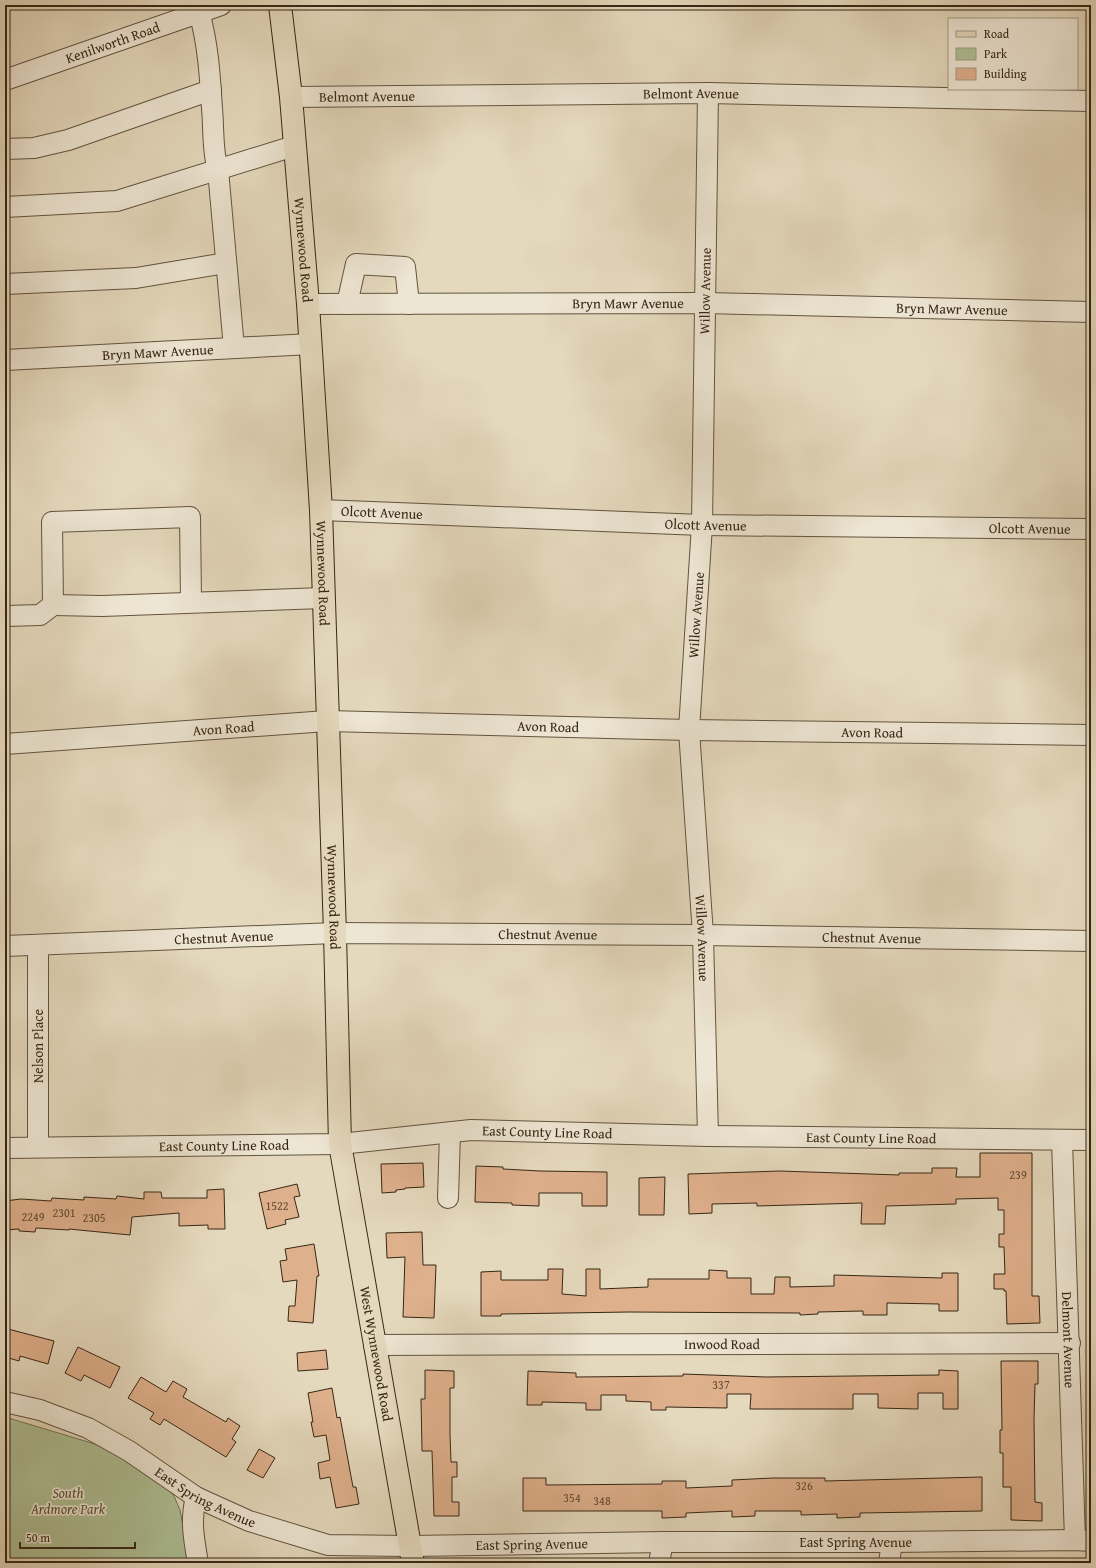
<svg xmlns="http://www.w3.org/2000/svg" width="1096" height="1568" font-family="'Gentium Book Plus',serif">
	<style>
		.green { fill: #aec096; stroke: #727456 }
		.building { fill: #dfb08c; stroke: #362715 }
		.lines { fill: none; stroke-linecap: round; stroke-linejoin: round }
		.minor-casing { stroke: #62543f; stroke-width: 22 }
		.major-casing { stroke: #362715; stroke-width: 24 }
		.minor { stroke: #eee6d4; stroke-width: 20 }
		.major { stroke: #e5d9bd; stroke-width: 22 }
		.labels { text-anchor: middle; stroke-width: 3.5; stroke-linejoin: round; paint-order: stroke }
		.number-label { font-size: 12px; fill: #604933 }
		.street-label { font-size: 14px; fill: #362715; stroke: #eee6d4 }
		.park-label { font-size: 14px; font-style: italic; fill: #544d35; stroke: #eee6d4 }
	</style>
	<rect width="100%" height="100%" fill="#e5d9bd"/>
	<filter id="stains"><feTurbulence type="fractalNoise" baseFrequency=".005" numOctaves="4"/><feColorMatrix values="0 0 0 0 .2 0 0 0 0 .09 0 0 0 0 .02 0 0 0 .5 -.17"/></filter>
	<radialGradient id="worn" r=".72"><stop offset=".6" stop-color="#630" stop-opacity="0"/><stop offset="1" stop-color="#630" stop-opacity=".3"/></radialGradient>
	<path class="green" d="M 5,1417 L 105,1447 L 167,1486 L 174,1496 L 180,1510 L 190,1563 L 5,1563 Z"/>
	<path class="building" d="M 980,1153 L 1032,1153 L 1032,1296 L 1039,1296 L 1040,1323 L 1007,1324 L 1006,1291 L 1004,1291 L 1004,1289 L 994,1289 L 994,1274 L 1005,1274 L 1004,1247 L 999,1247 L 999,1234 L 1004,1234 L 1004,1210 L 998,1210 L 998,1198 L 956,1199 L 956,1204 L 886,1206 L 885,1224 L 861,1224 L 862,1203 L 757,1206 L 757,1203 L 712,1204 L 712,1213 L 689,1214 L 688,1174 L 780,1171 L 899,1175 L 899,1173 L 932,1173 L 932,1168 L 957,1168 L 956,1177 L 980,1177 Z
		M 423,1163 L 424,1187 L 405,1188 L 405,1189 L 396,1190 L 396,1192 L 382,1193 L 381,1164 Z
		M 476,1166 L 503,1167 L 503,1169 L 540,1171 L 607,1172 L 607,1206 L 582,1206 L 582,1193 L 539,1193 L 539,1206 L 512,1205 L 512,1203 L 475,1202 Z
		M 665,1177 L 664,1215 L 639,1215 L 639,1178 Z
		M 297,1184 L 300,1196 L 294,1197 L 299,1217 L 285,1220 L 286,1224 L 267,1229 L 259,1193 Z
		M 224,1189 L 225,1229 L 208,1229 L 208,1225 L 179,1226 L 179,1213 L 132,1217 L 130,1235 L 69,1229 L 69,1230 L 36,1228 L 35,1232 L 19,1231 L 19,1229 L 5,1230 L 5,1201 L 21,1199 L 51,1201 L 52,1198 L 84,1200 L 84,1197 L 116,1199 L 117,1196 L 144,1199 L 144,1192 L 161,1192 L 162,1198 L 207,1198 L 207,1190 Z
		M 422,1232 L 423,1265 L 436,1265 L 434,1318 L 403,1317 L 405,1257 L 387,1258 L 386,1233 Z
		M 314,1244 L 319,1276 L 317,1276 L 313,1323 L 288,1321 L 289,1306 L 295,1306 L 297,1280 L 283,1282 L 280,1261 L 287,1260 L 285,1249 Z
		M 548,1269 L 563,1269 L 562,1294 L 586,1296 L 586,1269 L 600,1269 L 600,1289 L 648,1287 L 648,1279 L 709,1279 L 709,1270 L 727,1271 L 727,1278 L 751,1278 L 751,1294 L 774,1294 L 775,1277 L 790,1277 L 790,1287 L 834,1286 L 834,1275 L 942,1278 L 942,1273 L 958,1273 L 958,1311 L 939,1311 L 939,1304 L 887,1303 L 887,1315 L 863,1315 L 863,1311 L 818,1312 L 818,1314 L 800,1315 L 800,1313 L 629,1312 L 501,1314 L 501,1316 L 481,1316 L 481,1272 L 501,1271 L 501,1280 L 548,1280 Z
		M 8,1329 L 54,1341 L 48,1364 L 20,1356 L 19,1361 L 5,1357 L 5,1340 Z
		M 78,1347 L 120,1367 L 110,1388 L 84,1375 L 81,1381 L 65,1373 Z
		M 326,1350 L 328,1369 L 298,1371 L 297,1353 Z
		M 1001,1361 L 1038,1361 L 1038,1384 L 1035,1384 L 1034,1419 L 1035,1502 L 1042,1503 L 1042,1521 L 1011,1520 L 1011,1487 L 1003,1487 L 1003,1453 L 1000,1453 L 1000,1430 L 1002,1430 Z
		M 425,1370 L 454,1371 L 454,1388 L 450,1388 L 450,1434 L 451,1462 L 457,1462 L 457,1477 L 452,1477 L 452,1502 L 459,1502 L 459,1516 L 434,1516 L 432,1451 L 422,1451 L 421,1399 L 425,1399 Z
		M 939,1370 L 958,1371 L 958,1409 L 943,1409 L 943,1393 L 918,1393 L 918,1409 L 878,1408 L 878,1394 L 853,1394 L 853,1409 L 750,1409 L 751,1394 L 727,1394 L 727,1408 L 666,1407 L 666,1410 L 651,1410 L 651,1402 L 626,1401 L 626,1395 L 601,1395 L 601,1410 L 586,1410 L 586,1403 L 542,1402 L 542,1405 L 527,1405 L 528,1371 L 576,1373 L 576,1377 L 683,1376 L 683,1374 L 766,1377 L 939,1375 Z
		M 141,1377 L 166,1392 L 173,1381 L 187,1389 L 183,1397 L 226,1422 L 228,1418 L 240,1426 L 232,1439 L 236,1442 L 226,1457 L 164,1419 L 160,1425 L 150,1419 L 154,1413 L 128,1398 Z
		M 332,1388 L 337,1418 L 340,1417 L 353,1487 L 356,1487 L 359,1504 L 336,1508 L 330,1477 L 320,1479 L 318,1463 L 330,1460 L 326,1435 L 314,1437 L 311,1422 L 313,1422 L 308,1393 Z
		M 259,1449 L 275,1458 L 263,1478 L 247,1470 Z
		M 982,1477 L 982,1511 L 860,1513 L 860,1517 L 837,1518 L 837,1514 L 801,1515 L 801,1511 L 755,1511 L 755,1516 L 732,1517 L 732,1511 L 686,1513 L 686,1517 L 662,1518 L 662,1511 L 523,1511 L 523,1478 L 546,1478 L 546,1485 L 662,1484 L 662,1481 L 686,1481 L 686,1488 L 732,1486 L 732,1480 L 773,1478 L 825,1478 L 825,1481 Z"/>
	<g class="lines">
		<g class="minor-casing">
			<g id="minor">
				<path d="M 199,12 C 208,43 210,76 212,109 C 214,129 212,150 218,170 L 234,348"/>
				<path id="s1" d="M 5,80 L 221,5"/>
				<path id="s2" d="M 708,93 L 702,525 L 689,730 L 703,935 L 708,1136"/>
				<path id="s3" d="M 291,97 L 708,93 L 1091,101"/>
				<path d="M 5,149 L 34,148 L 68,140 L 211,90"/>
				<path d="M 5,207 L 117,201 L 294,146"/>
				<path d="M 5,284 L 136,278 L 226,263"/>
				<path id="s4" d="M 308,304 L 705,303 L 1091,312"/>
				<path d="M 347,304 L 356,264 L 405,267 L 409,304"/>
				<path id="s5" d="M 5,360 L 311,344"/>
				<path id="s6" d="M 321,510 L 702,525 L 1091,529"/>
				<path d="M 191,601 L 190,517 L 52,522 L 53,605 L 102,606 L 323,598"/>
				<path d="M 5,616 L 40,615 L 53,605"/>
				<path id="s7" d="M 5,744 L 327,721 L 689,730 L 1091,735"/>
				<path d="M 38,945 L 38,1147"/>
				<path id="s8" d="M 5,946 L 335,933 L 703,935 L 1091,941"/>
				<path id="s9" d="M 1062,1140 L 1075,1540"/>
				<path id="s10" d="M 5,1148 L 340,1144 L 471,1130 L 708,1136 L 1091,1140"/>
				<path d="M 448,1198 L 450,1133"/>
				<path id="s11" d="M 374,1345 L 1070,1343"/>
				<path id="s12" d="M 5,1402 L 40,1410 L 88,1428 L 129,1451 L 196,1497 L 249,1521 L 328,1545 L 410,1546 L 663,1542 L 892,1542 L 1075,1540 L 1091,1541"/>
				<path d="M 196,1497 C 190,1520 194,1540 198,1563"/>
				<path d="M 659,1563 L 663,1542"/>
				<path d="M 889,1563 L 892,1542"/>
			</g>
		</g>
		<g class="major-casing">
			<g id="major">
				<path id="s13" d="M 280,5 L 291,97 L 308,304 L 321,510 L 335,933 L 340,1144 L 413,1563"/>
			</g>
		</g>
		<use href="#minor" class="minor"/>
		<use href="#major" class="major"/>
	</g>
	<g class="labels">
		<g class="number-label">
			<text x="1018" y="1179">239</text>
			<text x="277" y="1210">1522</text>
			<text x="64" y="1217">2301</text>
			<text x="33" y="1221">2249</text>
			<text x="94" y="1222">2305</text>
			<text x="721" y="1389">337</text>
			<text x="804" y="1490">326</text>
			<text x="572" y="1502">354</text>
			<text x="602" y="1505">348</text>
		</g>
		<g class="street-label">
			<text dy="5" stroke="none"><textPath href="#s1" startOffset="114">Kenilworth Road</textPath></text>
			<text dy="5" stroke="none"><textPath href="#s3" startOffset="400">Belmont Avenue</textPath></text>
			<text dy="5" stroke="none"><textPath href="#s3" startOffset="76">Belmont Avenue</textPath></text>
			<text dy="5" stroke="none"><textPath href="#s13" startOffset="246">Wynnewood Road</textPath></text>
			<text transform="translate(705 291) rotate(-89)" y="5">Willow Avenue</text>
			<text dy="5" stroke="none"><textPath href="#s4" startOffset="320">Bryn Mawr Avenue</textPath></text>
			<text dy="5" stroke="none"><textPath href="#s4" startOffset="644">Bryn Mawr Avenue</textPath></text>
			<text dy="5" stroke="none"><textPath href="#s5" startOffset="153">Bryn Mawr Avenue</textPath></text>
			<text dy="5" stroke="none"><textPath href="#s6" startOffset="61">Olcott Avenue</textPath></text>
			<text dy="5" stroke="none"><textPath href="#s6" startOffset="385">Olcott Avenue</textPath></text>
			<text dy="5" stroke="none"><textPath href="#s6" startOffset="709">Olcott Avenue</textPath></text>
			<text dy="5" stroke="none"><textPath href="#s13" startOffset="570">Wynnewood Road</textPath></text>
			<text transform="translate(696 615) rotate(-86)" y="5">Willow Avenue</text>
			<text dy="5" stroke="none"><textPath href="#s7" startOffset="544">Avon Road</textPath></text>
			<text dy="5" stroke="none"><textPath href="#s7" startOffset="219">Avon Road</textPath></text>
			<text dy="5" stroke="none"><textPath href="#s7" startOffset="868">Avon Road</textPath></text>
			<text dy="5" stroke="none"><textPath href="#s13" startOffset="894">Wynnewood Road</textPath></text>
			<text dy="5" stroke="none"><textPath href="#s8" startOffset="543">Chestnut Avenue</textPath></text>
			<text dy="5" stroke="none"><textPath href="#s8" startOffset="219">Chestnut Avenue</textPath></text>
			<text dy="5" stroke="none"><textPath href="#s8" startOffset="867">Chestnut Avenue</textPath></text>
			<text dy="5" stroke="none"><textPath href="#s2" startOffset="846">Willow Avenue</textPath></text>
			<text transform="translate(38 1046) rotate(-90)" y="5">Nelson Place</text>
			<text dy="5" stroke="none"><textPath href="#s10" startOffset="543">East County Line Road</textPath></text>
			<text dy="5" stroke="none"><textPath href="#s10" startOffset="867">East County Line Road</textPath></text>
			<text dy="5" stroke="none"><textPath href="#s10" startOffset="219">East County Line Road</textPath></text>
			<text dy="5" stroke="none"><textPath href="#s9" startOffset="200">Delmont Avenue</textPath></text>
			<text dy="5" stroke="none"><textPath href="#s11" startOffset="348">Inwood Road</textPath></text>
			<text dy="5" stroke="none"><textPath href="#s13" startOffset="1354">West Wynnewood Road</textPath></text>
			<text dy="5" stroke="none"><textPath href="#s12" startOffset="224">East Spring Avenue</textPath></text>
			<text dy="5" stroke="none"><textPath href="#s12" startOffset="884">East Spring Avenue</textPath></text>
			<text dy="5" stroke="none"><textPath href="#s12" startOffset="560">East Spring Avenue</textPath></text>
		</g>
		<g class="park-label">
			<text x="68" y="1498">South<tspan x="68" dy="16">Ardmore Park</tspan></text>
		</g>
	</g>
	<rect width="1096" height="1568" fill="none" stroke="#e5d9bd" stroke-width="20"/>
	<rect x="6" y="6" width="1084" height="1556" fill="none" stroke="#362715" stroke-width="2"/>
	<rect x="10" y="10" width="1076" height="1548" fill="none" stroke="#362715"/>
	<rect x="948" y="18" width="130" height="72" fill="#eee6d4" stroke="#a49a88"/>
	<rect x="956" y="31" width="20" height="6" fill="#e5d9bd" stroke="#a49a88"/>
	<text x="984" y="38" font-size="12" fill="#362715">Road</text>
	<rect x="956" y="48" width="20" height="12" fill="#aec096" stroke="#a49a88"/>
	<text x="984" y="58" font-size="12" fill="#362715">Park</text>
	<rect x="956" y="68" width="20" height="12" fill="#dfb08c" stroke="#a49a88"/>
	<text x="984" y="78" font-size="12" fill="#362715">Building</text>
	<path d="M20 1542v6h115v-6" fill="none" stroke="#362715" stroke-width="2"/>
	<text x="26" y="1542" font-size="12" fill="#362715" stroke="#eee6d4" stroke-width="3" paint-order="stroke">50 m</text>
	<rect width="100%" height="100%" filter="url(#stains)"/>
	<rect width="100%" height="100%" fill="url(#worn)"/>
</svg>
